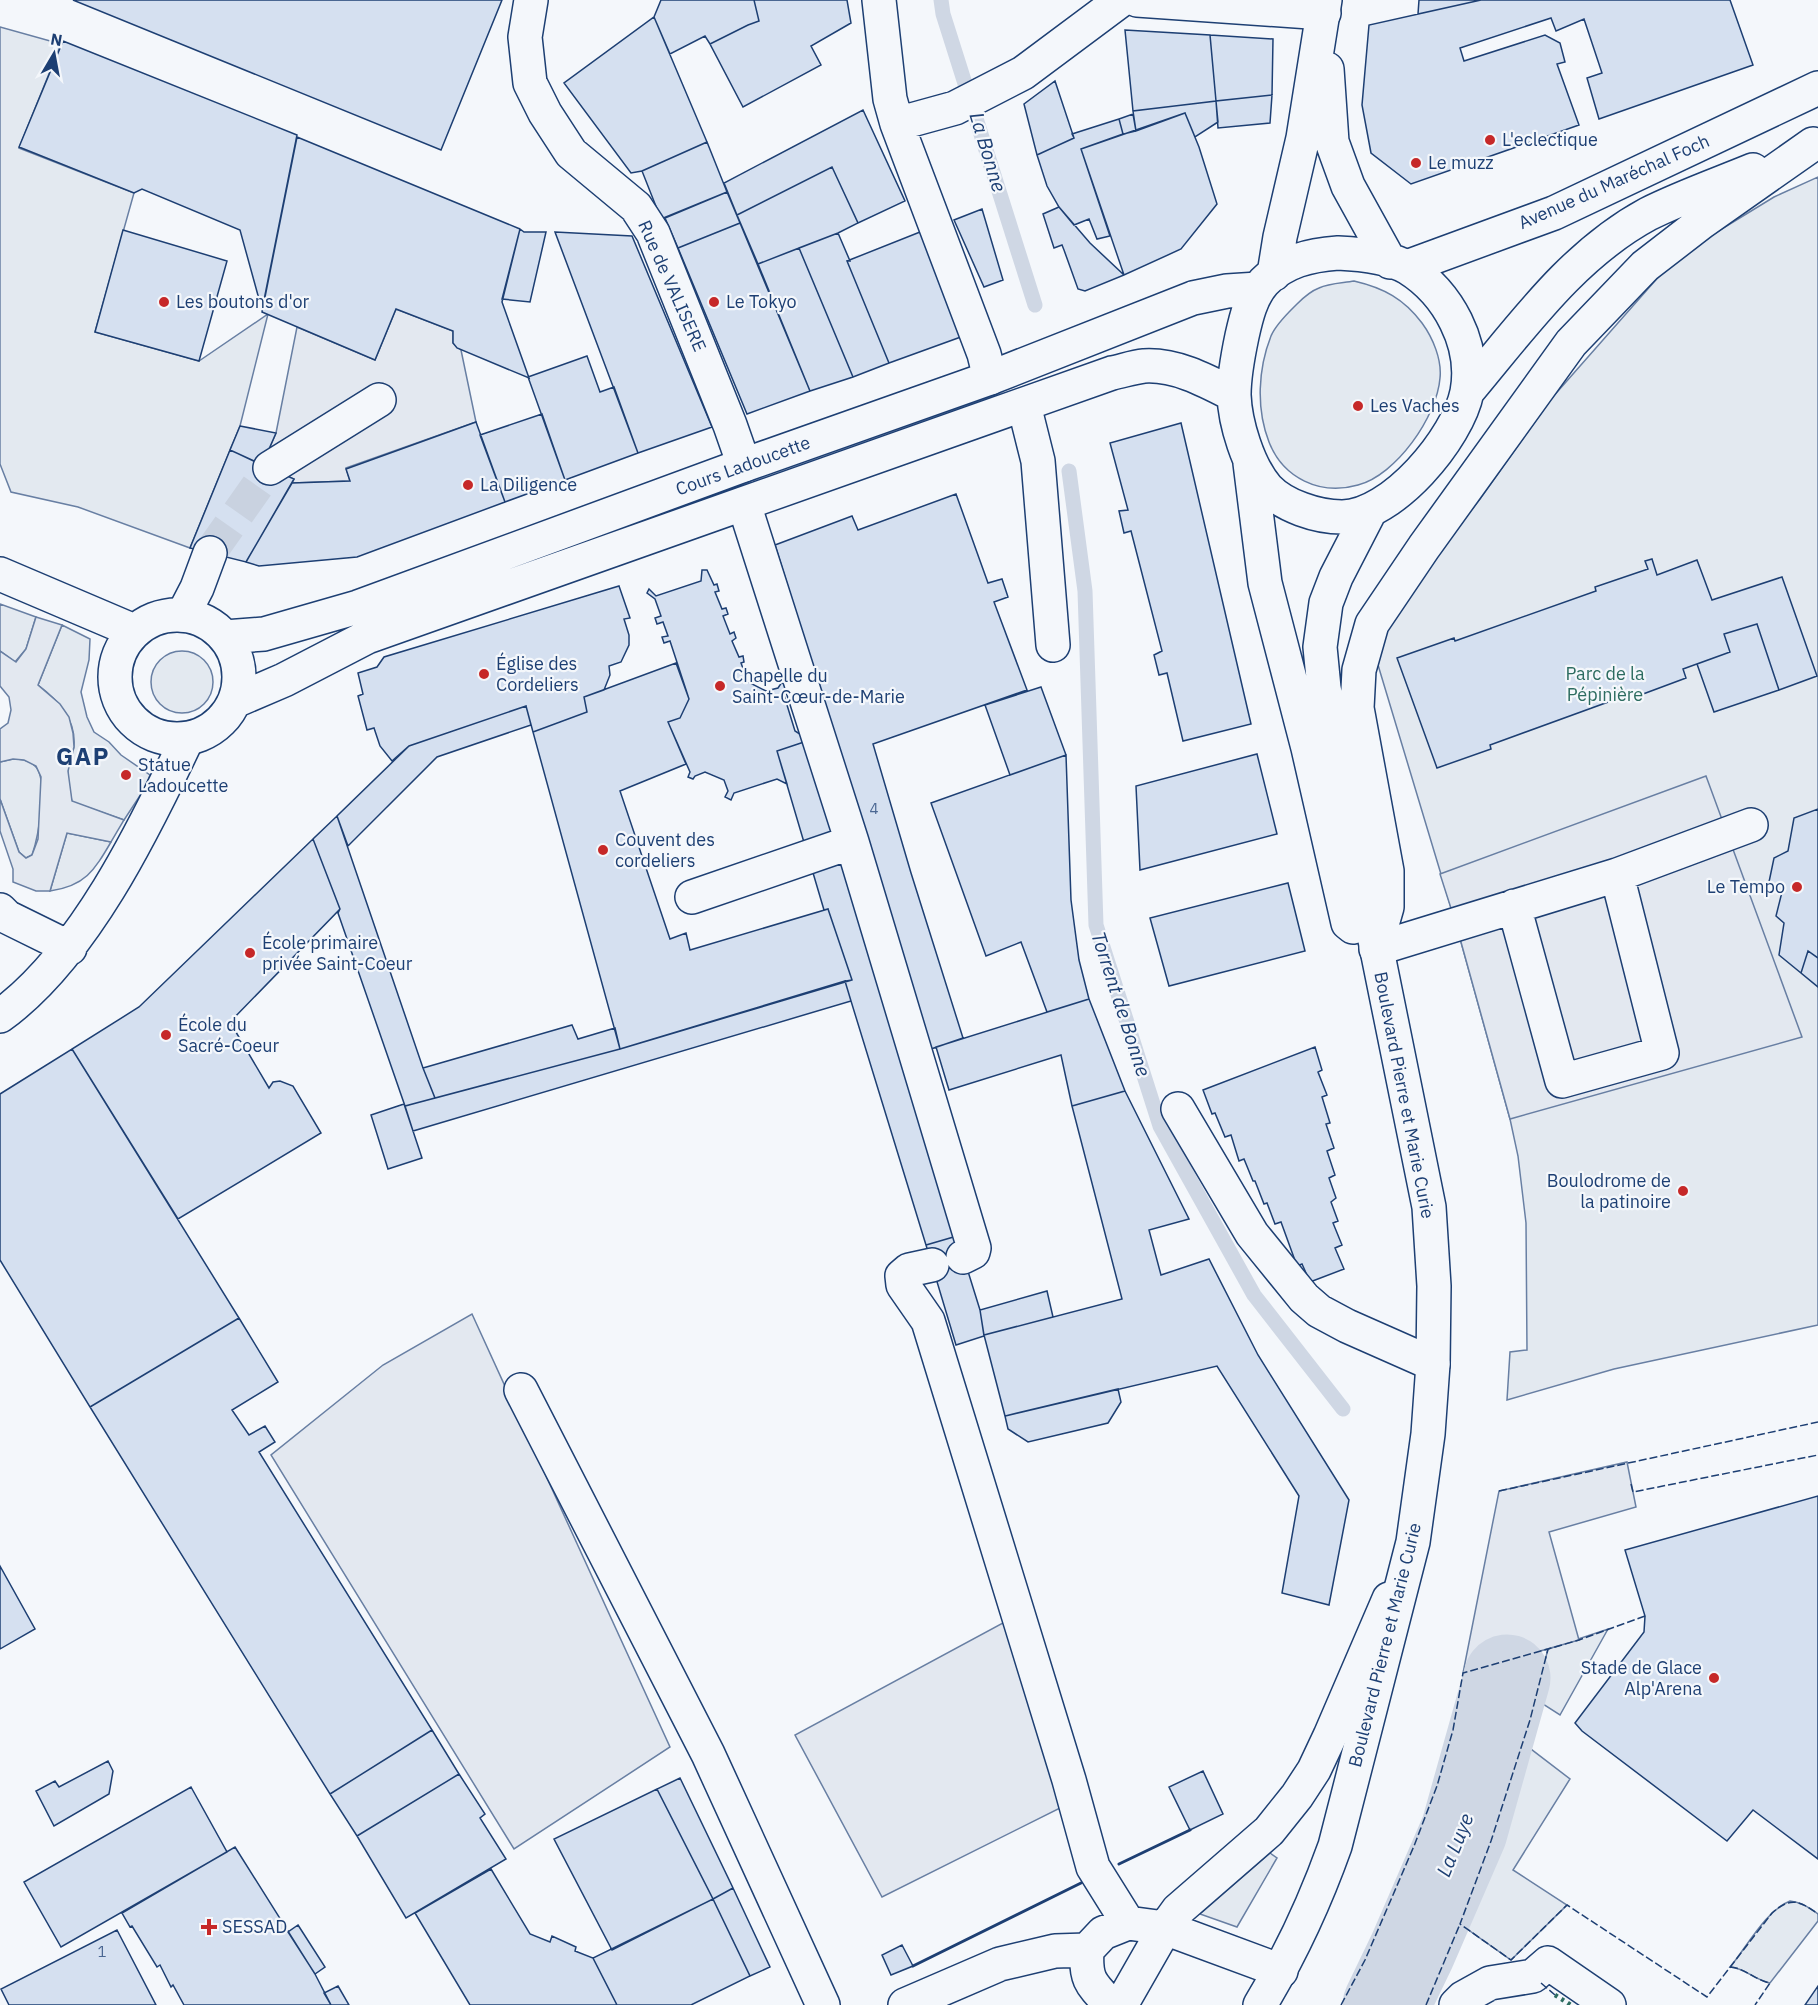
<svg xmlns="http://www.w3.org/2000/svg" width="1818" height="2005" font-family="'IBM Plex Sans',sans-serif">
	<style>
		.green { fill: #e3e9f0; stroke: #687fa3; stroke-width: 1.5 }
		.parking { fill: #e3e8f0; stroke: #687fa3; stroke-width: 1.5 }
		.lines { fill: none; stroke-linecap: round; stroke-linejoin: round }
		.stream { stroke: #cfd7e4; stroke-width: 15 }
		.river { stroke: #cfd7e4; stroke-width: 87 }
		.building { fill: #d5e0f0; stroke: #1d3f73; stroke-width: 1.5 }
		.minor-tunnel { stroke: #c9d2e0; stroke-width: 33; stroke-dasharray: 33 16; stroke-linecap: butt }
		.minor-casing { stroke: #1d3f73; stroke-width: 36 }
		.major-casing { stroke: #1d3f73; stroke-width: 36 }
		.minor { stroke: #f4f7fb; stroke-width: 33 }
		.major { stroke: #f4f7fb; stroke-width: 33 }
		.hedge { stroke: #2c6c60; stroke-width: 4.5; stroke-dasharray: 3 4.5; stroke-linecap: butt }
		.fence { stroke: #1d3f73; stroke-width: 1.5; stroke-dasharray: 8 3; stroke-linecap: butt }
		.wall { stroke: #1d3f73; stroke-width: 3 }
		.poi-dot { fill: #c62828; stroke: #f4f7fb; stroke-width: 2 }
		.labels { text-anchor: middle; stroke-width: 4.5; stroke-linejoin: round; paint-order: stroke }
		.number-label { font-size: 15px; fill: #4b6792 }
		.poi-label { font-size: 18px; fill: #1d3f73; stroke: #f4f7fb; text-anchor: start }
		.street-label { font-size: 18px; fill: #1d3f73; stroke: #f4f7fb }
		.park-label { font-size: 18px; fill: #2c6c60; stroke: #f4f7fb }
		.water-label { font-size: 20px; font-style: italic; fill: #1d3f73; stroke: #f4f7fb }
		.district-label { font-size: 24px; font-weight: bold; letter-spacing: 1.5px; fill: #1d3f73; stroke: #f4f7fb }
	</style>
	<rect width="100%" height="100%" fill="#f4f7fb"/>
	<path class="green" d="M 0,27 L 61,44 L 19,148 L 134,193 L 95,332 L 199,361 L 268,314 L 240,426 L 190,548 L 78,507 L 11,492 L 0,464 Z
		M 1818,177 L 1818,1325 L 1614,1369 L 1507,1400 L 1510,1352 L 1527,1350 L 1526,1223 L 1518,1156 L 1510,1119 L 1456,924 L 1372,645 L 1382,622 L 1480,499 L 1551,399 L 1676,257 L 1774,197 Z
		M 1354,281 C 1384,288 1404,299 1422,323 C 1433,338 1442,360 1440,378 C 1437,417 1396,475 1358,485 C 1320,496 1283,478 1269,442 C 1256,409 1258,369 1271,336 C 1276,324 1288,313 1297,304 C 1303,298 1311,291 1319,288 C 1329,283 1343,283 1354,281 Z
		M 0,604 L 36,617 L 26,649 L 15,662 L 0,651 Z
		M 62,625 L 90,639 L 89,660 L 81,692 L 87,717 L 94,732 L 109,742 L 121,755 L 150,775 L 145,788 L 124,820 L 72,802 C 70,791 67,780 68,769 C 69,762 73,754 74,746 C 76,719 58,700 38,685 Z
		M151 682a31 31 0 1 1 62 0a31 31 0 1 1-62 0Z
		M 13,759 C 20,759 30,760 35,766 C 49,779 38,838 32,855 L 26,858 L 19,852 L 0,799 L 0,762 Z
		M 67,833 L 111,842 C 94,871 85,886 50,891 Z
		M 1608,1629 L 1560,1715 L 1535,1699 L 1548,1649 Z
		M 1523,1743 L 1570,1779 L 1513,1870 L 1567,1905 L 1511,1960 L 1460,1924 L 1491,1841 Z
		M 1270,1853 L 1277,1858 L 1237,1927 L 1200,1914 Z
		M 1790,1901 C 1801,1902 1809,1907 1818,1914 L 1818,1921 L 1770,1983 C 1755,1980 1745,1968 1730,1967 C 1747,1947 1765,1911 1790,1901 Z"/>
	<path class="parking" d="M 396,309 L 453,331 L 453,343 L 461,350 L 476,422 L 346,468 L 350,481 L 292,483 L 294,479 L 262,465 L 276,433 L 297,327 L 375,360 Z
		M 36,617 L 62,625 L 38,685 L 60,704 L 69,717 L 73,733 L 74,747 L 68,771 L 72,801 L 124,820 L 111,842 L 67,833 L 50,891 L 36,891 L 13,882 L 13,869 L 0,831 L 0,799 L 19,852 L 26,858 L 32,855 L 38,839 L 41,777 L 36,766 L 24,760 L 13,759 L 0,762 L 0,729 L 8,723 L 11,710 L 9,697 L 0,686 L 0,651 L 16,662 L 26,649 Z
		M 1706,776 L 1802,1037 L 1510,1119 L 1456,924 L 1440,874 Z
		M 472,1314 L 670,1747 L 514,1849 L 271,1455 L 383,1365 Z
		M 1627,1462 L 1636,1507 L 1549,1532 L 1579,1640 L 1463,1673 L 1499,1491 Z
		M 1029,1609 L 1088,1794 L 882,1897 L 795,1735 Z"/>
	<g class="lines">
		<path class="stream" d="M 941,0 L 943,14 L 1035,305
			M 1069,471 L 1085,591 L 1096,925 L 1160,1126 L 1254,1295 L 1343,1409"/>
		<path class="river" d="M 1386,2005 L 1412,1951 L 1464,1831 L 1507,1678"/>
	</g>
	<path class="building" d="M 73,0 L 502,0 L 441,150 Z
		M 661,0 L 754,0 L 759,21 L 748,25 L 710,44 L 705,36 L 670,54 L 654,17 Z
		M 754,0 L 847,0 L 851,23 L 811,46 L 821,65 L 743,107 L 710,44 L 748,25 L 759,21 Z
		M 1419,0 L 1481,0 L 1418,14 Z
		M 1481,0 L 1730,0 L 1753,65 L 1599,119 L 1587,78 L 1602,73 L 1584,19 L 1556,31 L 1551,18 L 1460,48 L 1464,61 L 1545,35 L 1560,43 L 1565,62 L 1557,64 L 1579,125 L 1411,184 L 1371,153 L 1362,105 L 1369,25 Z
		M 654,17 L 707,142 L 642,171 L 631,173 L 564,83 Z
		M 1125,30 L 1210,35 L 1216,101 L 1133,111 Z
		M 1210,35 L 1273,39 L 1272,95 L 1216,101 Z
		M 63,41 L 297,135 L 262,310 L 240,230 L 142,189 L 134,193 L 19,147 Z
		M 1055,81 L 1074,138 L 1037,155 L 1024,104 Z
		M 1272,95 L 1270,123 L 1218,128 L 1216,101 Z
		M 1216,101 L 1218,122 L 1195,137 L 1185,113 L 1136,131 L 1133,111 Z
		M 863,110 L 905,201 L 858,223 L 832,167 L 737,215 L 724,183 Z
		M 1185,113 L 1199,147 L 1217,204 L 1181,249 L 1124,275 L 1081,149 Z
		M 1133,114 L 1136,131 L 1123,134 L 1119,119 Z
		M 1119,119 L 1123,134 L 1081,149 L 1110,236 L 1097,239 L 1089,219 L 1074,225 L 1059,207 L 1047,186 L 1037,155 L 1074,138 L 1072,134 Z
		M 297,137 L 520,229 L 502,302 L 529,378 L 457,348 L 453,343 L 453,331 L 396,309 L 375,360 L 262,312 Z
		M 707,142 L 727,192 L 661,219 L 642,171 Z
		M 832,167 L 858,223 L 838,233 L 758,264 L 737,215 Z
		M 727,192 L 740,223 L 678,248 L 665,218 Z
		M 1059,207 L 1090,243 L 1124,275 L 1085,291 L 1078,289 L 1064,250 L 1062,245 L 1054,248 L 1043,214 Z
		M 982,209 L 1003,280 L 984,287 L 954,220 Z
		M 740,223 L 810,391 L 747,414 L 678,248 Z
		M 520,229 L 524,232 L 546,232 L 530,302 L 502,299 Z
		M 123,230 L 227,261 L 199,361 L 95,332 Z
		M 555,232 L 632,236 L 712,427 L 638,453 Z
		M 920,232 L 969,334 L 889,363 L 847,261 Z
		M 838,233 L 850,261 L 847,261 L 889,363 L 853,377 L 799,248 Z
		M 799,248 L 853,377 L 810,391 L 758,264 Z
		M 587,356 L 600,392 L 614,387 L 638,453 L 565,480 L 528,377 Z
		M 542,414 L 565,480 L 505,502 L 480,435 Z
		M 476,422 L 505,502 L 357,557 L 259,566 L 246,562 L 292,483 L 350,481 L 346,469 Z
		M 1181,423 L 1251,724 L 1183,741 L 1167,673 L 1159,675 L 1154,655 L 1162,651 L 1131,531 L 1124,533 L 1119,511 L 1128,510 L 1110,443 Z
		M 240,426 L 276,433 L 262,465 L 230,450 Z
		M 230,450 L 294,479 L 246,562 L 190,548 Z
		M 956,494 L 988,583 L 1002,579 L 1008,597 L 994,602 L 1027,690 L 873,744 L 911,873 L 963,1038 L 931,1049 L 775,545 L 852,516 L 858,530 Z
		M 1652,559 L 1657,575 L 1697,560 L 1712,600 L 1782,577 L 1817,676 L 1779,690 L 1757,624 L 1724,634 L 1730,652 L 1683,669 L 1686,678 L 1635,697 L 1633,693 L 1490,745 L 1491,749 L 1437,768 L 1397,658 L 1454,638 L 1455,641 L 1596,591 L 1595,587 L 1648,569 L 1645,561 Z
		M 702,570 L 707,570 L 714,585 L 717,584 L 719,591 L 715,592 L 722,609 L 726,608 L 728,614 L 723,616 L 730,634 L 734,632 L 736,638 L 732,641 L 739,657 L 743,656 L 744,662 L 741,663 L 748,682 L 766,691 L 778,688 L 782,682 L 787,685 L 783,692 L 795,731 L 803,736 L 804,742 L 777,751 L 787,784 L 777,779 L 734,793 L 731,800 L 725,797 L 728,791 L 724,780 L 705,772 L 695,776 L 693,779 L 688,777 L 690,772 L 668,722 L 680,718 L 689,699 L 670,641 L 664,643 L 662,637 L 668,636 L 663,622 L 657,624 L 655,618 L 661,616 L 655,599 L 647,593 L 649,589 L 656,596 L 701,581 Z
		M 619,586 L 630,618 L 624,619 L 629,635 L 629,645 L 621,662 L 609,666 L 610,675 L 604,690 L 584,697 L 587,712 L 533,732 L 526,706 L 409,746 L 392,761 L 380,746 L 374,728 L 367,730 L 358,696 L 363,694 L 358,673 L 377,667 L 384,657 Z
		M 1757,624 L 1779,690 L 1714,712 L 1697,664 L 1730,652 L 1724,634 Z
		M 676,663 L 689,699 L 680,718 L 668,722 L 686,764 L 620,791 L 670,939 L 686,933 L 690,950 L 828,909 L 852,980 L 620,1049 L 533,732 L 587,712 L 584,697 Z
		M 1041,687 L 1066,755 L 1010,775 L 985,705 Z
		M 526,706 L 531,725 L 437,757 L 348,846 L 337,816 L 409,746 Z
		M 804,742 L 957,1236 L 926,1245 L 851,1001 L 845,981 L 852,980 L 828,909 L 824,910 L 777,751 Z
		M 1257,754 L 1277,834 L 1140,870 L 1136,786 Z
		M 1066,755 L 1071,900 L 1079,960 L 1089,999 L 1047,1012 L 1021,942 L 986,956 L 931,803 Z
		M 1818,809 L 1818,958 L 1808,951 L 1801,973 L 1779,955 L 1784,923 L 1776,916 L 1782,892 L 1769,882 L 1774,858 L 1788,851 L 1794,818 Z
		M 337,816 L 423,1068 L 435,1098 L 405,1106 L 338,913 L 340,909 L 313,839 Z
		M 313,839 L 340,909 L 230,1022 L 269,1088 L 273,1082 L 280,1081 L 293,1086 L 321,1133 L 178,1219 L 72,1049 L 139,1007 Z
		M 1288,883 L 1305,951 L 1169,986 L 1150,918 Z
		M 1808,951 L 1818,958 L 1818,987 L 1801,973 Z
		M 845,981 L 851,1001 L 413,1131 L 405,1106 L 620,1049 Z
		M 1089,999 L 1125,1091 L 1072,1106 L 1061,1055 L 949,1090 L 936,1047 Z
		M 572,1025 L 578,1039 L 615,1028 L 620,1049 L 435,1098 L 423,1068 Z
		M 1315,1047 L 1322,1070 L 1318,1072 L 1327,1095 L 1322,1097 L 1330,1123 L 1326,1124 L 1334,1148 L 1327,1151 L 1335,1175 L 1329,1178 L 1336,1198 L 1331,1202 L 1338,1221 L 1333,1223 L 1342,1245 L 1335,1248 L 1344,1269 L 1310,1282 L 1302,1264 L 1297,1266 L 1281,1222 L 1275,1224 L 1267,1203 L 1264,1204 L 1255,1181 L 1253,1181 L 1244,1159 L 1239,1161 L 1231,1135 L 1225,1137 L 1215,1113 L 1212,1114 L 1203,1090 Z
		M 72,1049 L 239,1318 L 90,1407 L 0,1260 L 0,1094 Z
		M 1125,1091 L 1189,1219 L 1149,1230 L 1161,1275 L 1209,1259 L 1258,1355 L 1349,1500 L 1329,1605 L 1282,1593 L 1299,1496 L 1217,1366 L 1005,1416 L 984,1335 L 1122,1299 L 1072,1106 Z
		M 404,1104 L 422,1158 L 388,1169 L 371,1115 Z
		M 957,1236 L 980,1310 L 984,1336 L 956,1345 L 926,1245 Z
		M 1047,1291 L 1053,1317 L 984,1335 L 980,1310 Z
		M 239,1318 L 278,1382 L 232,1410 L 249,1435 L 265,1426 L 275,1442 L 259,1452 L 432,1730 L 330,1794 L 90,1407 Z
		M 1118,1389 L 1121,1402 L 1108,1423 L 1028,1442 L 1008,1429 L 1005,1416 Z
		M 1818,1496 L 1818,1859 L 1753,1810 L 1727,1841 L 1582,1731 L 1575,1723 L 1644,1632 L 1645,1616 L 1625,1550 Z
		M 0,1566 L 35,1629 L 0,1649 Z
		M 432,1730 L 459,1774 L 357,1836 L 330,1794 Z
		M 108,1761 L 113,1771 L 109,1794 L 54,1826 L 36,1791 L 55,1781 L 59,1787 Z
		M 1203,1771 L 1223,1814 L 1190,1830 L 1169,1787 Z
		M 459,1774 L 485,1814 L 480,1818 L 506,1859 L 406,1918 L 357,1836 Z
		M 680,1778 L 733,1888 L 713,1899 L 657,1789 Z
		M 191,1787 L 227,1852 L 61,1947 L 24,1882 Z
		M 657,1789 L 713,1899 L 612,1950 L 554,1839 Z
		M 235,1847 L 315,1974 L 331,2005 L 184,2005 L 173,1985 L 171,1987 L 160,1965 L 157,1967 L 132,1926 L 130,1927 L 122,1913 Z
		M 491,1869 L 530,1934 L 550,1942 L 552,1936 L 576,1947 L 575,1951 L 593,1958 L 617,2005 L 470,2005 L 415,1913 Z
		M 733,1888 L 770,1967 L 750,1976 L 713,1899 Z
		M 713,1899 L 750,1976 L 691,2005 L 617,2005 L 593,1958 Z
		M 298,1925 L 325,1967 L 315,1974 L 288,1932 Z
		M 117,1930 L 156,2005 L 9,2005 L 1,1989 Z
		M 902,1945 L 913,1966 L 891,1975 L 882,1955 Z
		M 338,1986 L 349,2005 L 331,2005 L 324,1993 Z
		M 1818,1986 L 1818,2005 L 1805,2005 Z"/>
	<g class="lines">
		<path class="minor-tunnel" d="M 210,553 L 270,468"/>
		<g class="minor-casing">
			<path id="minor" d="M 531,0 L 525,37 L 530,83 L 545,113 L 571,153 L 636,207 L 653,233 L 730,425 L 744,465
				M 879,0 L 890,99 L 897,124
				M 1137,0 L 1324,13
				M 990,378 L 984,354 L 897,124 L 955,108 L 1023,73 L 1121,0
				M 1024,405 L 1038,461 L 1053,645
				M 270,468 L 379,400
				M 744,504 L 852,842 L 974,1248 L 973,1252 L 963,1257
				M 183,615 L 197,588 L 210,553
				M 692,897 L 852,842
				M 1514,906 L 1562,1081 L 1662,1053 L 1617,875 L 1751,825
				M 0,910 L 7,917 L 70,948
				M 1376,949 L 1617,875
				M 0,1016 C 83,956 144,830 187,739
				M 1178,1109 L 1252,1234 L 1304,1298 L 1319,1311 L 1347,1326 L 1433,1364
				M 932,1265 L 909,1270 L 902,1276 L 903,1285 L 928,1321 L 1069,1780 L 1093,1867 L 1128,1923
				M 521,1390 L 708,1754 L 823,2005
				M 1087,1950 L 1103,1933 L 1128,1923 L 1165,1928 L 1281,1971
				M 1087,1950 C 1085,1980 1091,1984 1111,2005
				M 905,2005 L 1000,1964 L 1055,1951 L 1087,1950
				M 1121,2005 L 1165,1928 L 1178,1910 L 1269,1831 L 1297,1796 L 1314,1770 L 1330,1736 L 1389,1599
				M 1456,2005 L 1463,1998 L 1490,1983 L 1533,1976 L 1548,1963 L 1609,2005"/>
		</g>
		<g class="major-casing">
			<path id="major" d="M 1327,69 L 1332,142 L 1348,186 L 1390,262
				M 1338,253 C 1359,254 1390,257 1408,268 C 1448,293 1476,344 1467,392 C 1458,438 1392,517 1342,517 C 1317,517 1284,506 1267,488 C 1248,466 1235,423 1234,395 C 1234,375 1238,355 1242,336 C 1246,318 1251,296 1264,282 C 1284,261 1310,255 1338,253 Z
				M 1407,267 L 1554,213 L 1818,88
				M 1274,274 L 1280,237 L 1303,138 L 1325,0
				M 1467,392 C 1521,328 1572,255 1648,214 C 1682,197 1719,184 1753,170
				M 1250,463 L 1265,583 L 1308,748 L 1348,923 L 1353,927
				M 0,574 L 134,631
				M115 677a62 62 0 1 1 124 0a62 62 0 1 1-124 0Z
				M 225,637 L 264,634 L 358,607 L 744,465 L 990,378 L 1193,298 L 1227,291 L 1258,289
				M 235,701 L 284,680 L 367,637 L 1112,373 C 1122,371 1134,367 1144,366 C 1176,364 1207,381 1234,395
				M 1379,935 L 1387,907 L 1387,871 L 1357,708 L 1359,670 L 1372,624 L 1424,547 L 1571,343 L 1645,266 L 1702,222 L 1813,144
				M 1260,2005 C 1291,1954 1315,1902 1335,1846 L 1413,1542 L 1428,1434 L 1433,1364 L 1434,1286 L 1429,1207 L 1324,688 L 1320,647 L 1326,603 L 1336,577 L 1370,511"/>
		</g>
		<use href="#minor" class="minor"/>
		<use href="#major" class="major"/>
		<path class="hedge" d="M 1555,1995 L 1571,2005"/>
		<path class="fence" d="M 1631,1484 L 1633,1492 L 1818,1455
			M 1499,1491 L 1818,1422
			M 1645,1616 L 1579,1640 L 1548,1649 L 1530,1720 L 1491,1841 L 1460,1924 L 1511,1960 L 1567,1905 L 1707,1997 L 1772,1913 C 1790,1897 1799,1900 1818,1914
			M 1730,1967 C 1745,1968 1755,1980 1770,1983 L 1755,2005
			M 1541,1983 L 1555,1995
			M 1341,2005 L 1365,1960 L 1414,1846 L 1437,1786 L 1453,1730 L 1463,1673 L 1548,1649
			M 1426,2005 L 1460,1924"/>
		<path class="wall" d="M 1119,1864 L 1190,1830
			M 913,1966 L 1081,1883"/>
	</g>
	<g class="poi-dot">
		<circle cx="1490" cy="140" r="6"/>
		<circle cx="1416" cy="163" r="6"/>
		<circle cx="164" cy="302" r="6"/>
		<circle cx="714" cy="302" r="6"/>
		<circle cx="1358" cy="406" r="6"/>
		<circle cx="468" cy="485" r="6"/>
		<circle cx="484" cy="674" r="6"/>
		<circle cx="720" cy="686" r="6"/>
		<circle cx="126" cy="775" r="6"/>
		<circle cx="603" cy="850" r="6"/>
		<circle cx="1797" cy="887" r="6"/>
		<circle cx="250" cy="953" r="6"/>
		<circle cx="166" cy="1035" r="6"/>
		<circle cx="1683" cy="1191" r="6"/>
		<circle cx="1714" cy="1678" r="6"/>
		<path d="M206 1918h6v6h6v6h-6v6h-6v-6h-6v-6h6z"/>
	</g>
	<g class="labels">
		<g class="number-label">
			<text x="874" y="814">4</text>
			<text x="102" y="1957">1</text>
		</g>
		<g class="poi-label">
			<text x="1502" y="146">L'eclectique</text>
			<text x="1428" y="169">Le muzz</text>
			<text x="176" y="308">Les boutons d'or</text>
			<text x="726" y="308">Le Tokyo</text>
			<text x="1370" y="412">Les Vaches</text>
			<text x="480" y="491">La Diligence</text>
			<text x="496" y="670">Église des<tspan x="496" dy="21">Cordeliers</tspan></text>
			<text x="732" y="682">Chapelle du<tspan x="732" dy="21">Saint-Cœur-de-Marie</tspan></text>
			<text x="138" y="771">Statue<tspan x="138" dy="21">Ladoucette</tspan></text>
			<text x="615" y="846">Couvent des<tspan x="615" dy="21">cordeliers</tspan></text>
			<text x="1785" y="893" text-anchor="end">Le Tempo</text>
			<text x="262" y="949">École primaire<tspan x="262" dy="21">privée Saint-Coeur</tspan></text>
			<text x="178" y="1031">École du<tspan x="178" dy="21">Sacré-Coeur</tspan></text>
			<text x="1671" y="1187" text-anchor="end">Boulodrome de<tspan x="1671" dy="21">la patinoire</tspan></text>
			<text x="1702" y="1674" text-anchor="end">Stade de Glace<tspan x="1702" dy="21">Alp'Arena</tspan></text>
			<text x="222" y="1933">SESSAD</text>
		</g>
		<g class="street-label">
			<text transform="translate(1614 182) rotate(-24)" y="6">Avenue du Maréchal Foch</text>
			<text transform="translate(672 286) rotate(66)" y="6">Rue de VALISERE</text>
			<text transform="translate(743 466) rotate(-20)" y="6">Cours Ladoucette</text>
			<text transform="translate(1404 1095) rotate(79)" y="6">Boulevard Pierre et Marie Curie</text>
			<text transform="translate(1385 1645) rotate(-76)" y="6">Boulevard Pierre et Marie Curie</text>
		</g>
		<g class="park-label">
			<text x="1605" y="680">Parc de la<tspan x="1605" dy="21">Pépinière</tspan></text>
		</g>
		<g class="water-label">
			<text transform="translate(988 152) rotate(73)" y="7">La Bonne</text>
			<text transform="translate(1121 1004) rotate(72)" y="7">Torrent de Bonne</text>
			<text transform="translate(1455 1845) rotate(-68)" y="7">La Luye</text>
		</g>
		<g class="district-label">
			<text x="83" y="765">GAP</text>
		</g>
	</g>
	<g transform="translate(54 54) rotate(10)" stroke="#f4f7fb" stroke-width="4.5" paint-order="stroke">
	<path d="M0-4.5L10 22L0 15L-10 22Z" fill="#1d3f73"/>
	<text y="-9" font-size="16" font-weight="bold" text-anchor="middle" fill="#1d3f73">N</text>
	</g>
</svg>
